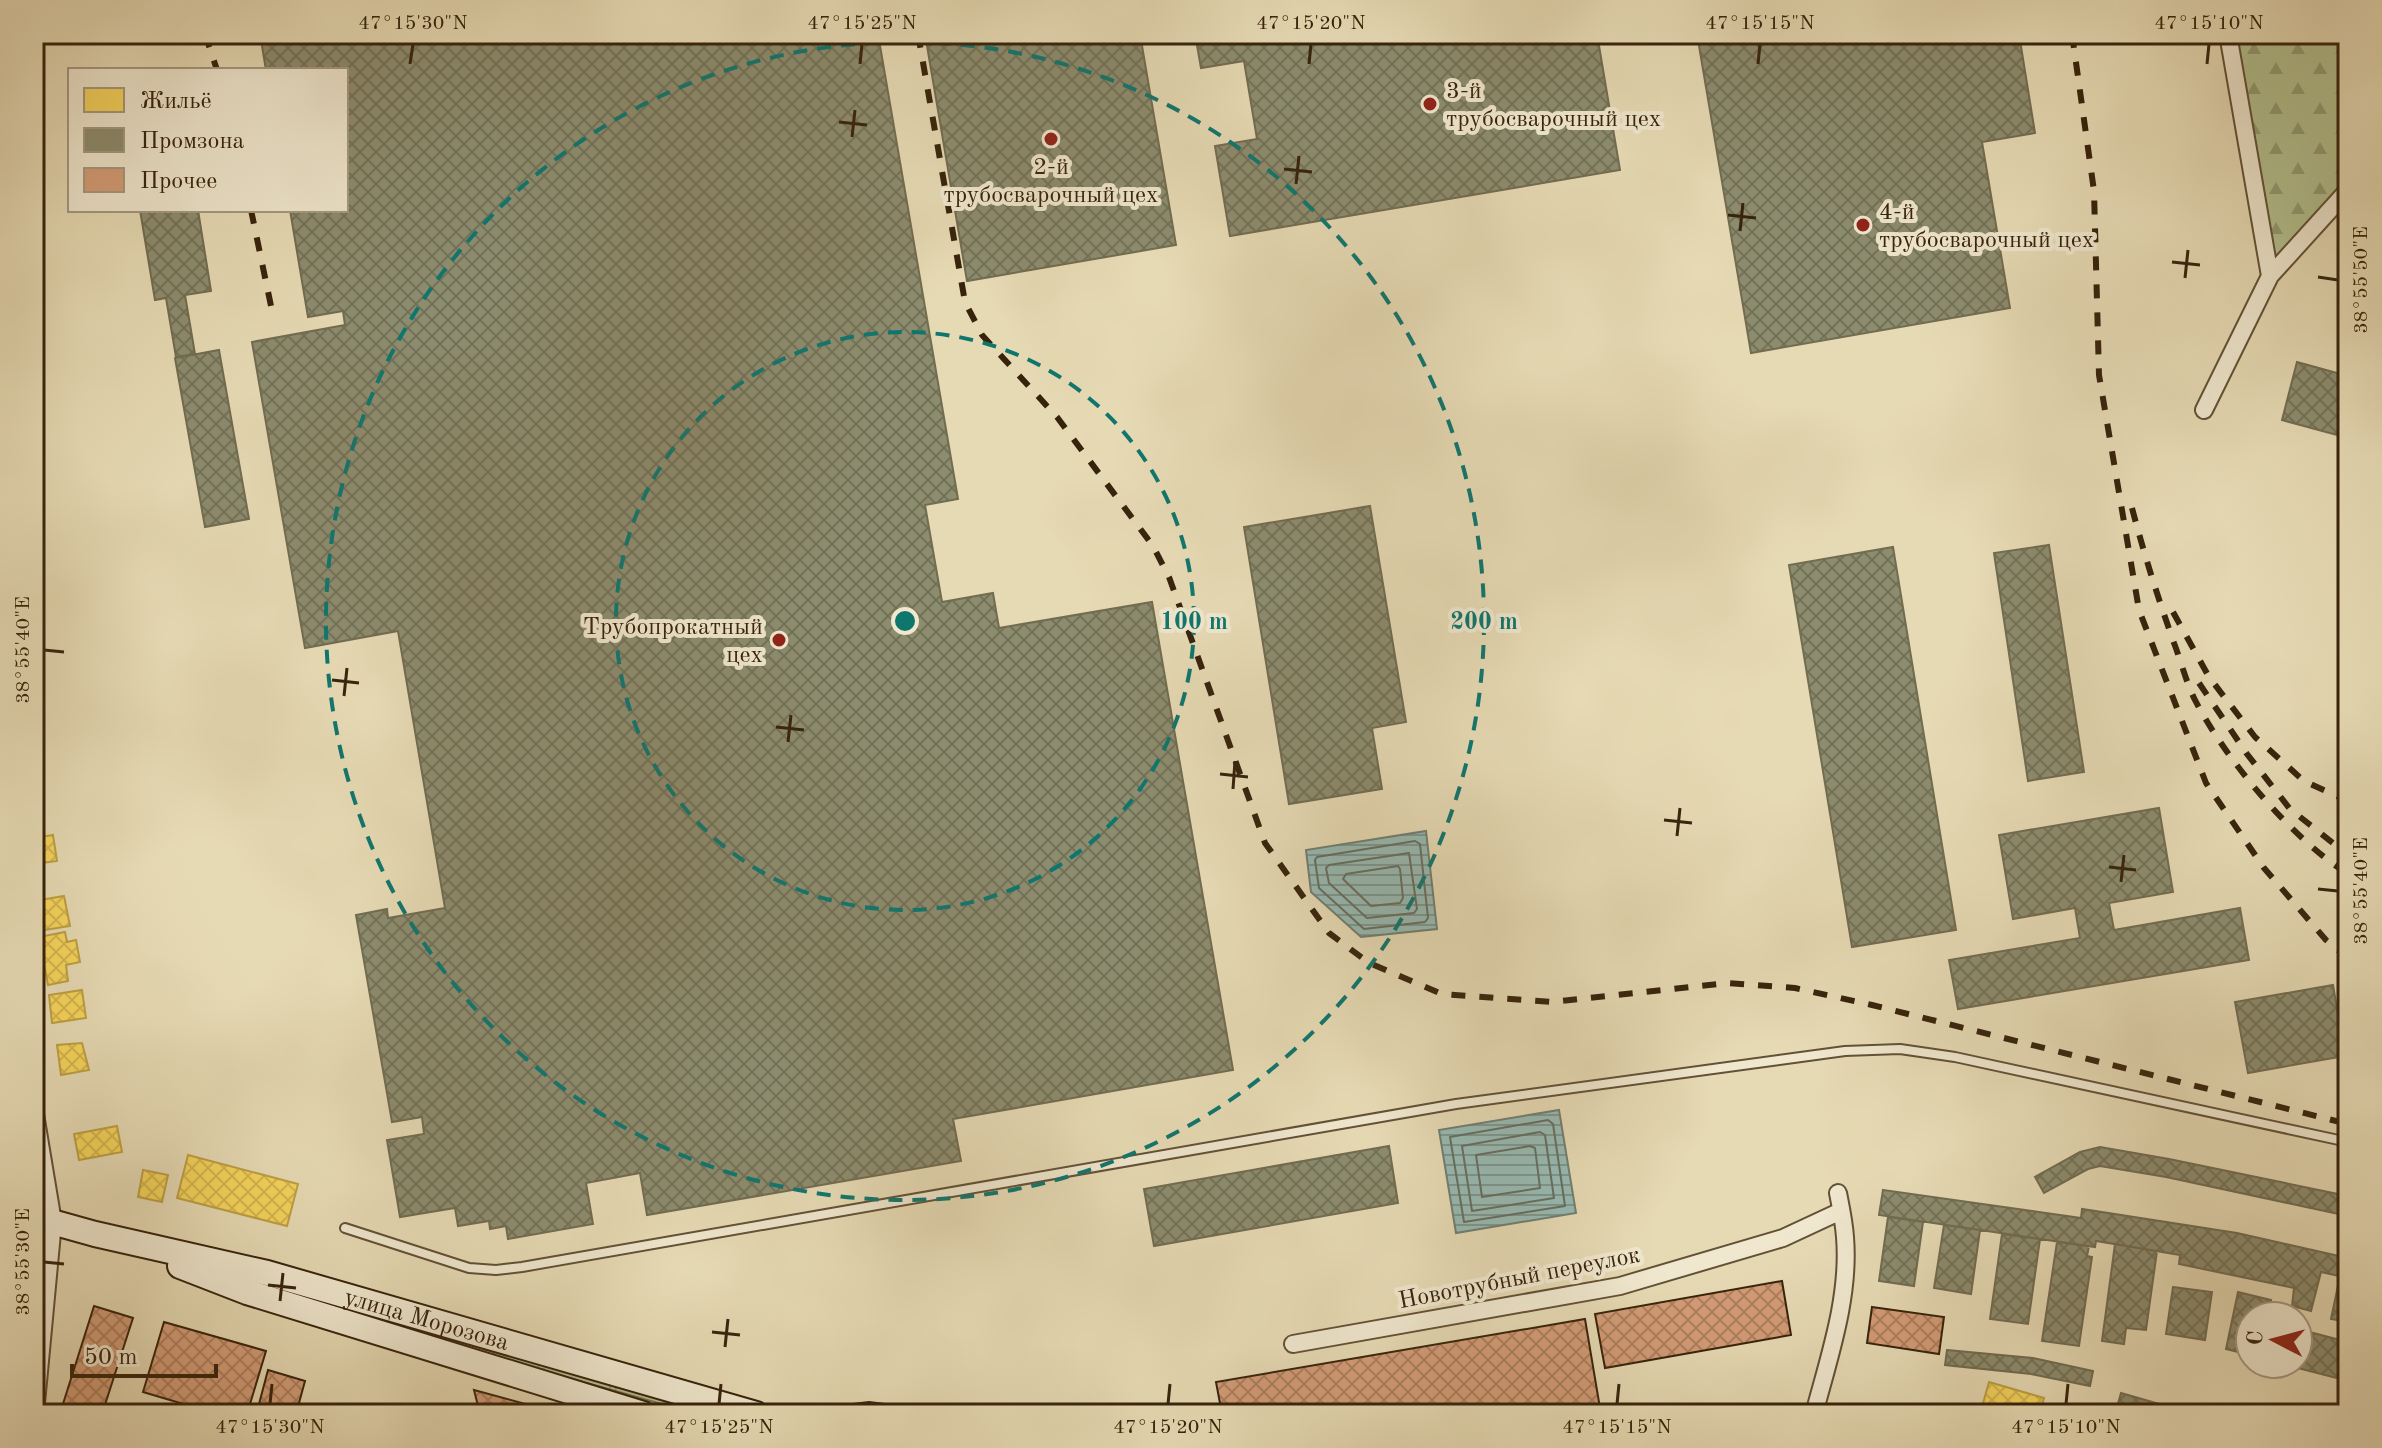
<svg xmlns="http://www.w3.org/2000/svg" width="2382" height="1448" font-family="'Old Standard TT',serif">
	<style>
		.grass { fill: url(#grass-tufts); stroke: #75724e; stroke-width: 2 }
		.forest { fill: url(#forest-firs); stroke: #75724e; stroke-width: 2 }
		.water { fill: url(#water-rules); stroke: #717e70; stroke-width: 2 }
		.homes { fill: url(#homes-cross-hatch); stroke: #bda044; stroke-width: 2 }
		.industry { fill: url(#industry-cross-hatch); stroke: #726c51; stroke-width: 2 }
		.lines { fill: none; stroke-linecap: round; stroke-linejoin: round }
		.shore { stroke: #676e60; stroke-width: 2 }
		.building { fill: url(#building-cross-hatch); stroke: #37230c; stroke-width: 2 }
		.lane-casing { stroke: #635136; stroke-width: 12 }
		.street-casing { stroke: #635136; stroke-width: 20 }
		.secondary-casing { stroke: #37230c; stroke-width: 28 }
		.lane { stroke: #efe7ce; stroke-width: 8 }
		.street { stroke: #efe7ce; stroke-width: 16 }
		.secondary { stroke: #efe7ce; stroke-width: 24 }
		.tram { stroke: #37230c; stroke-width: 2 }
		.rail { stroke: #37230c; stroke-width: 6; stroke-dasharray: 14 14; stroke-linecap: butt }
		.ticks { fill: none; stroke: #37230c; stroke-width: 3 }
		.ring { fill: none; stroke: #0f766e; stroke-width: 4; stroke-dasharray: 14 10 }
		.poi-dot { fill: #8f2418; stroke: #efe7ce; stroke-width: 3 }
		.labels { text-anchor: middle; stroke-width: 8; stroke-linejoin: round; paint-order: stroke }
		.poi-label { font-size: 24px; fill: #37230c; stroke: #efe7ce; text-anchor: start }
		.street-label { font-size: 24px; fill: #37230c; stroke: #efe7ce }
		.centre { fill: #0f766e; stroke: #efe7ce; stroke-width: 4 }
		.ring-label { font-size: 24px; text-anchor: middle; font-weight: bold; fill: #0f766e; stroke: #efe7ce; stroke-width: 8; stroke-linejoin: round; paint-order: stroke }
		.neatline { fill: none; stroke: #37230c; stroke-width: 3 }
		.ticks-label { font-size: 20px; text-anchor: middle; fill: #37230c }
	</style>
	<defs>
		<pattern id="grass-tufts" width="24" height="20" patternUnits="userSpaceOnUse" patternTransform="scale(2)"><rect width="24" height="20" fill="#b3c08f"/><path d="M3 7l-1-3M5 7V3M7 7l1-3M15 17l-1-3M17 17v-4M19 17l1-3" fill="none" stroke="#929c73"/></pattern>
		<pattern id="forest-firs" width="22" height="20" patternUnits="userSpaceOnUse" patternTransform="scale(2)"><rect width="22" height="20" fill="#b3c08f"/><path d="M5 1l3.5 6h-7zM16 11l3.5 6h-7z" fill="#929c73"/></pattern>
		<pattern id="water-rules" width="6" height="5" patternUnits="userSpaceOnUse" patternTransform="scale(2)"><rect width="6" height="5" fill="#97bab3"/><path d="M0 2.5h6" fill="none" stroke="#7c9790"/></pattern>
		<pattern id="homes-cross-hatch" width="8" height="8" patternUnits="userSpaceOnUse" patternTransform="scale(2)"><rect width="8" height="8" fill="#f6d55c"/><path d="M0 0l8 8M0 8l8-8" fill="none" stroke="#d4b74f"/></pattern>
		<pattern id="industry-cross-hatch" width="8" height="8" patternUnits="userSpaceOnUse" patternTransform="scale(2)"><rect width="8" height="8" fill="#8c8c6e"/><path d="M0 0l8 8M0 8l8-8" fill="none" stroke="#737259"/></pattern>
		<pattern id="building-cross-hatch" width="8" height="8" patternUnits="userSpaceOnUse" patternTransform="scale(2)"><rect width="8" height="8" fill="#d39c76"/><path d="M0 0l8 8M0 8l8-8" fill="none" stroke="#ac7f5f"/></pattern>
	</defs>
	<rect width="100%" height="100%" fill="#e6dab4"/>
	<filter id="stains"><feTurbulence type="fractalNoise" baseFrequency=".0025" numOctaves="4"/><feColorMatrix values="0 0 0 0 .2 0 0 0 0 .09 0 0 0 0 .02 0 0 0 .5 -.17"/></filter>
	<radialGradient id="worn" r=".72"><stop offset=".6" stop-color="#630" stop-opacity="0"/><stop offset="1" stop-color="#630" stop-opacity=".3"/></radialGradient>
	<path class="grass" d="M 288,1291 L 424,1324 L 422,1333 L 292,1298 L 288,1294 Z
		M 454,1335 L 717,1414 L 697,1414 L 452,1345 Z"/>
	<path class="forest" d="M 2228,34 L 2348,34 L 2348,190 L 2270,276 Z"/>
	<path class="water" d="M 1426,831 L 1437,929 L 1361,937 L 1311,892 L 1306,850 Z
		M 1559,1110 L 1576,1213 L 1456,1233 L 1439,1130 Z"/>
	<path class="homes" d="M 34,760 L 39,786 L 34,786 Z
		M 53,835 L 57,861 L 34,864 L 34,838 Z
		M 64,896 L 70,926 L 38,931 L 34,901 Z
		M 65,932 L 67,942 L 76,940 L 80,962 L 66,965 L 68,981 L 48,985 L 39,937 Z
		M 82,990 L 86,1018 L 52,1023 L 49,995 Z
		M 82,1043 L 89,1070 L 61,1075 L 57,1045 Z
		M 117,1126 L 122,1152 L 79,1160 L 74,1134 Z
		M 188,1155 L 298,1184 L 287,1226 L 177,1198 Z
		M 143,1170 L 168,1175 L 162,1202 L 138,1197 Z
		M 1989,1382 L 2044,1398 L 2040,1414 L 1980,1414 Z"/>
	<path class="industry" d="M 260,34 L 878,34 L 958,499 L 925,505 L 942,602 L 993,593 L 999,628 L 1152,602 L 1233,1070 L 953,1119 L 961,1161 L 647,1215 L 640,1173 L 586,1183 L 593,1224 L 508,1239 L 506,1226 L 490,1229 L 489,1221 L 458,1226 L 455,1208 L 400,1217 L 387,1140 L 424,1134 L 422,1117 L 392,1122 L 356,915 L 387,909 L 388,918 L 445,908 L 398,631 L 305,648 L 252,342 L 345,325 L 343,311 L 308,317 L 290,210 L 346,210 L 346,70 L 266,70 Z
		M 925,34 L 1140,34 L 1176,245 L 967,281 Z
		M 1195,34 L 1597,34 L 1620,170 L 1230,236 L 1215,146 L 1257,139 L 1244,61 L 1201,68 Z
		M 1697,34 L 2019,34 L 2035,133 L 1982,142 L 2010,308 L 1751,353 Z
		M 140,210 L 198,210 L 211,291 L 185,295 L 195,354 L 176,357 L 166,298 L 155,300 Z
		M 219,350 L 249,519 L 205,527 L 175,358 Z
		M 2297,362 L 2348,376 L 2348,438 L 2282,420 Z
		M 1370,506 L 1406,722 L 1372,728 L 1382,789 L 1289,804 L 1244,527 Z
		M 2049,545 L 2084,772 L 2028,781 L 1994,553 Z
		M 1893,547 L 1956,930 L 1852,947 L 1789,565 Z
		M 2159,808 L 2173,892 L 2109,903 L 2114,930 L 2240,908 L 2249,960 L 1958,1009 L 1949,960 L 2080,938 L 2075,908 L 2013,919 L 1999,835 Z
		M 2333,985 L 2345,1056 L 2248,1073 L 2235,1002 Z
		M 1389,1146 L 1398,1203 L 1154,1246 L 1144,1189 Z
		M 2100,1147 L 2169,1159 L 2348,1196 L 2348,1216 L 2166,1177 L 2100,1166 L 2088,1169 L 2044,1193 L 2035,1177 L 2080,1152 Z
		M 1883,1190 L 2081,1218 L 2082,1209 L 2237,1233 L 2348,1258 L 2348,1278 L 2321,1272 L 2311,1311 L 2292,1306 L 2294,1288 L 2179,1264 L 2180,1255 L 2096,1241 L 2095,1247 L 1879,1215 Z
		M 1888,1217 L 1923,1222 L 1914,1286 L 1879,1281 Z
		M 1944,1225 L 1980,1230 L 1971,1294 L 1934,1288 Z
		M 2002,1234 L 2040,1239 L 2028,1324 L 1990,1319 Z
		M 2057,1242 L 2089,1246 L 2087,1256 L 2092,1257 L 2079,1346 L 2042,1341 Z
		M 2115,1244 L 2157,1251 L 2146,1330 L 2126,1328 L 2124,1344 L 2102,1341 Z
		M 2340,1276 L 2348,1278 L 2348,1322 L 2331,1319 Z
		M 2173,1287 L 2212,1292 L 2205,1340 L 2166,1334 Z
		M 2238,1292 L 2271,1300 L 2268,1316 L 2250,1316 L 2250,1355 L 2226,1349 Z
		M 2298,1329 L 2348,1342 L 2348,1381 L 2282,1364 L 2298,1364 Z
		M 1947,1350 L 2033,1358 L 2093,1371 L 2090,1386 L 2031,1374 L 1945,1365 Z
		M 2121,1393 L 2194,1414 L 2115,1414 Z"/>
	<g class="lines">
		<path class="shore" d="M 1415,841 L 1420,844 L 1428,918 L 1425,922 L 1364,929 L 1319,888 L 1315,860 L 1317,857 Z
			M 1409,853 L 1417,909 L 1414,913 L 1367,918 L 1329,883 L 1326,868 L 1329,865 Z
			M 1398,866 L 1400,869 L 1403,898 L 1400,903 L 1371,906 L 1343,879 L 1346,874 Z
			M 1548,1120 L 1553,1124 L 1565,1206 L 1464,1222 L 1450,1137 Z
			M 1540,1132 L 1545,1135 L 1554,1198 L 1472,1211 L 1462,1146 Z
			M 1530,1146 L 1535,1148 L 1540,1188 L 1482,1197 L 1476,1155 Z"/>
	</g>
	<path class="building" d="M 1782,1281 L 1791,1335 L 1605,1368 L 1595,1314 Z
		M 94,1306 L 133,1318 L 102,1414 L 85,1414 L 62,1407 Z
		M 1872,1307 L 1944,1317 L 1939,1354 L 1867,1343 Z
		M 1585,1319 L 1601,1414 L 1222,1414 L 1216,1382 Z
		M 164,1322 L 266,1351 L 247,1414 L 217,1414 L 143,1392 Z
		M 268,1370 L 305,1381 L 296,1414 L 259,1404 Z
		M 474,1390 L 537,1407 L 539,1414 L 480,1414 Z"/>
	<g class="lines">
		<g class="lane-casing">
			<path id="lane" d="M 345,1228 L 469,1268 L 496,1270 L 522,1267 L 1456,1104 L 1845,1051 L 1900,1049 L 1955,1057 L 2348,1142"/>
		</g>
		<g class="street-casing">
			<path id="street" d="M 2228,34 L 2270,276
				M 2204,410 L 2270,276 L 2348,190
				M 34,1108 L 53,1222 L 35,1414
				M 1293,1344 L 1620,1286 L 1783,1238 L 1841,1211
				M 1814,1414 C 1829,1357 1850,1297 1845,1237 C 1844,1222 1841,1208 1838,1193"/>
		</g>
		<g class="secondary-casing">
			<g id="secondary">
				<path id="s1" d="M 34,1217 L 95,1234 L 267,1273 L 756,1414"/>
				<path d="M 180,1266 L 247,1292 L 643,1414"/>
			</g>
		</g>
		<use href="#lane" class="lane"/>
		<use href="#street" class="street"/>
		<use href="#secondary" class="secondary"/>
		<path class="tram" d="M 769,1414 L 869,1402 L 893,1405 L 926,1414"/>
		<path class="rail" d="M 205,34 L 217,70
			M 918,34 L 965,302 L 982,335 L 1057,417 L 1153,546 L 1169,577 L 1265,843 L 1329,933 L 1369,963 L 1442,994 L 1551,1002 L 1727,983 L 1795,988 L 1872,1005 L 2348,1124
			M 2072,34 L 2094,191 L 2099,375 L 2139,610 L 2206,783 L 2264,868 L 2326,940 L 2348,958
			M 251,210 L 271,306
			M 2132,508 C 2144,554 2158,598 2174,643 C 2181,661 2186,682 2195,700 C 2226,760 2291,838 2348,874
			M 2173,612 L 2209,677 L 2255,737 L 2304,781 L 2348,801
			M 2199,683 L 2247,754 L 2290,809 L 2348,855"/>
	</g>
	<path class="ticks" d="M 410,64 L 413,44M 860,64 L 862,44M 1309,64 L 1311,44M 1758,64 L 1760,44M 2207,64 L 2209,44M 839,122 L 867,125M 852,137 L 855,110M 1284,169 L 1312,172M 1296,184 L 1299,156M 1728,215 L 1756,218M 1740,231 L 1743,203M 2172,262 L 2200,265M 2318,277 L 2338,280M 2185,278 L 2188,250M 44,650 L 64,652M 332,680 L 359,683M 344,696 L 347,668M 776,727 L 804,730M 788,742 L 791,715M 1220,774 L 1248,777M 1233,789 L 1235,761M 1664,820 L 1692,823M 1677,836 L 1680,808M 2109,867 L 2136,870M 2121,882 L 2124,855M 2318,889 L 2338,891M 44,1262 L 64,1264M 268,1285 L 296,1288M 280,1301 L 283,1273M 712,1332 L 740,1335M 725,1347 L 728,1319M 270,1404 L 272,1384M 719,1404 L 721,1384M 1168,1404 L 1170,1384M 1617,1404 L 1619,1384M 2066,1404 L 2068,1384"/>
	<g class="ring">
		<circle cx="905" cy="621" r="289"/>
		<circle cx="905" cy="621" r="579"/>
	</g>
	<g class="poi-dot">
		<circle cx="1430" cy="104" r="8"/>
		<circle cx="1051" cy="139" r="8"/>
		<circle cx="1863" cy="225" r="8"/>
		<circle cx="779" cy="640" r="8"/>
	</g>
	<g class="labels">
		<g class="poi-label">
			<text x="1446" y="98">3-й<tspan x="1446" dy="28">трубосварочный цех</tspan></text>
			<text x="1051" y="174" text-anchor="middle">2-й<tspan x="1051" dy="28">трубосварочный цех</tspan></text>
			<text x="1879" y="219">4-й<tspan x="1879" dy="28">трубосварочный цех</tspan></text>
			<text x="763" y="634" text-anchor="end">Трубопрокатный<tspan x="763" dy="28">цех</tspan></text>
		</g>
		<g class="street-label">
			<text transform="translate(1519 1277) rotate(-11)" y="8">Новотрубный переулок</text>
			<text dy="8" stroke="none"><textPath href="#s1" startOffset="406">улица Морозова</textPath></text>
		</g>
	</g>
	<circle cx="905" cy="621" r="12" class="centre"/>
	<g class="ring-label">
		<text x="1194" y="629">100 m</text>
		<text x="1484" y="629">200 m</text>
	</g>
	<rect width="2382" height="1448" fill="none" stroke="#e6dab4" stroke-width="88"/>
	<rect x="68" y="68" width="280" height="144" fill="#efe7ce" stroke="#a59980" stroke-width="2"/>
	<rect x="84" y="88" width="40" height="24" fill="#f6d55c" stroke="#a59980" stroke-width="2"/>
	<text x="140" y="108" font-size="24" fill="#37230c">Жильё</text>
	<rect x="84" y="128" width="40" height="24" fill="#8c8c6e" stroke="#a59980" stroke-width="2"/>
	<text x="140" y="148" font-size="24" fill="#37230c">Промзона</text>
	<rect x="84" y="168" width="40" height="24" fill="#d39c76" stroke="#a59980" stroke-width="2"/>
	<text x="140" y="188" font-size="24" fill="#37230c">Прочее</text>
	<g transform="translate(2274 1340) rotate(276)"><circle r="38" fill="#efe7ce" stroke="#a59980" stroke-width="2"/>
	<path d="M0-6L14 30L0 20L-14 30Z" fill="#8f2418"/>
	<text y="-12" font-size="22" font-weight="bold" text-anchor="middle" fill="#37230c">С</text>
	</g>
	<path d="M72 1364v12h144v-12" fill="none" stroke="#37230c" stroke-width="4"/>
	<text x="84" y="1364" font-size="24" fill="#37230c" stroke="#efe7ce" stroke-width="6" paint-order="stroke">50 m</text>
	<rect x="44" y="44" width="2294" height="1360" class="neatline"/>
	<g class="ticks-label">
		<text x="413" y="29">47°15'30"N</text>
		<text x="862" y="29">47°15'25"N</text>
		<text x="1311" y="29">47°15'20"N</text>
		<text x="1760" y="29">47°15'15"N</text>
		<text x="2209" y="29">47°15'10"N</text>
		<text transform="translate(2360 280) rotate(-90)" y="7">38°55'50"E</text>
		<text transform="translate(22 650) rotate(-90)" y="7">38°55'40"E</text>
		<text transform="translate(2360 891) rotate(-90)" y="7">38°55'40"E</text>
		<text transform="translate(22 1262) rotate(-90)" y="7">38°55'30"E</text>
		<text x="270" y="1433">47°15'30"N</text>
		<text x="719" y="1433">47°15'25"N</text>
		<text x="1168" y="1433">47°15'20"N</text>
		<text x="1617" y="1433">47°15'15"N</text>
		<text x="2066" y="1433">47°15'10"N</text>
	</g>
	<rect width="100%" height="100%" filter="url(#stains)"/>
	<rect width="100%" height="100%" fill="url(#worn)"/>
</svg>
